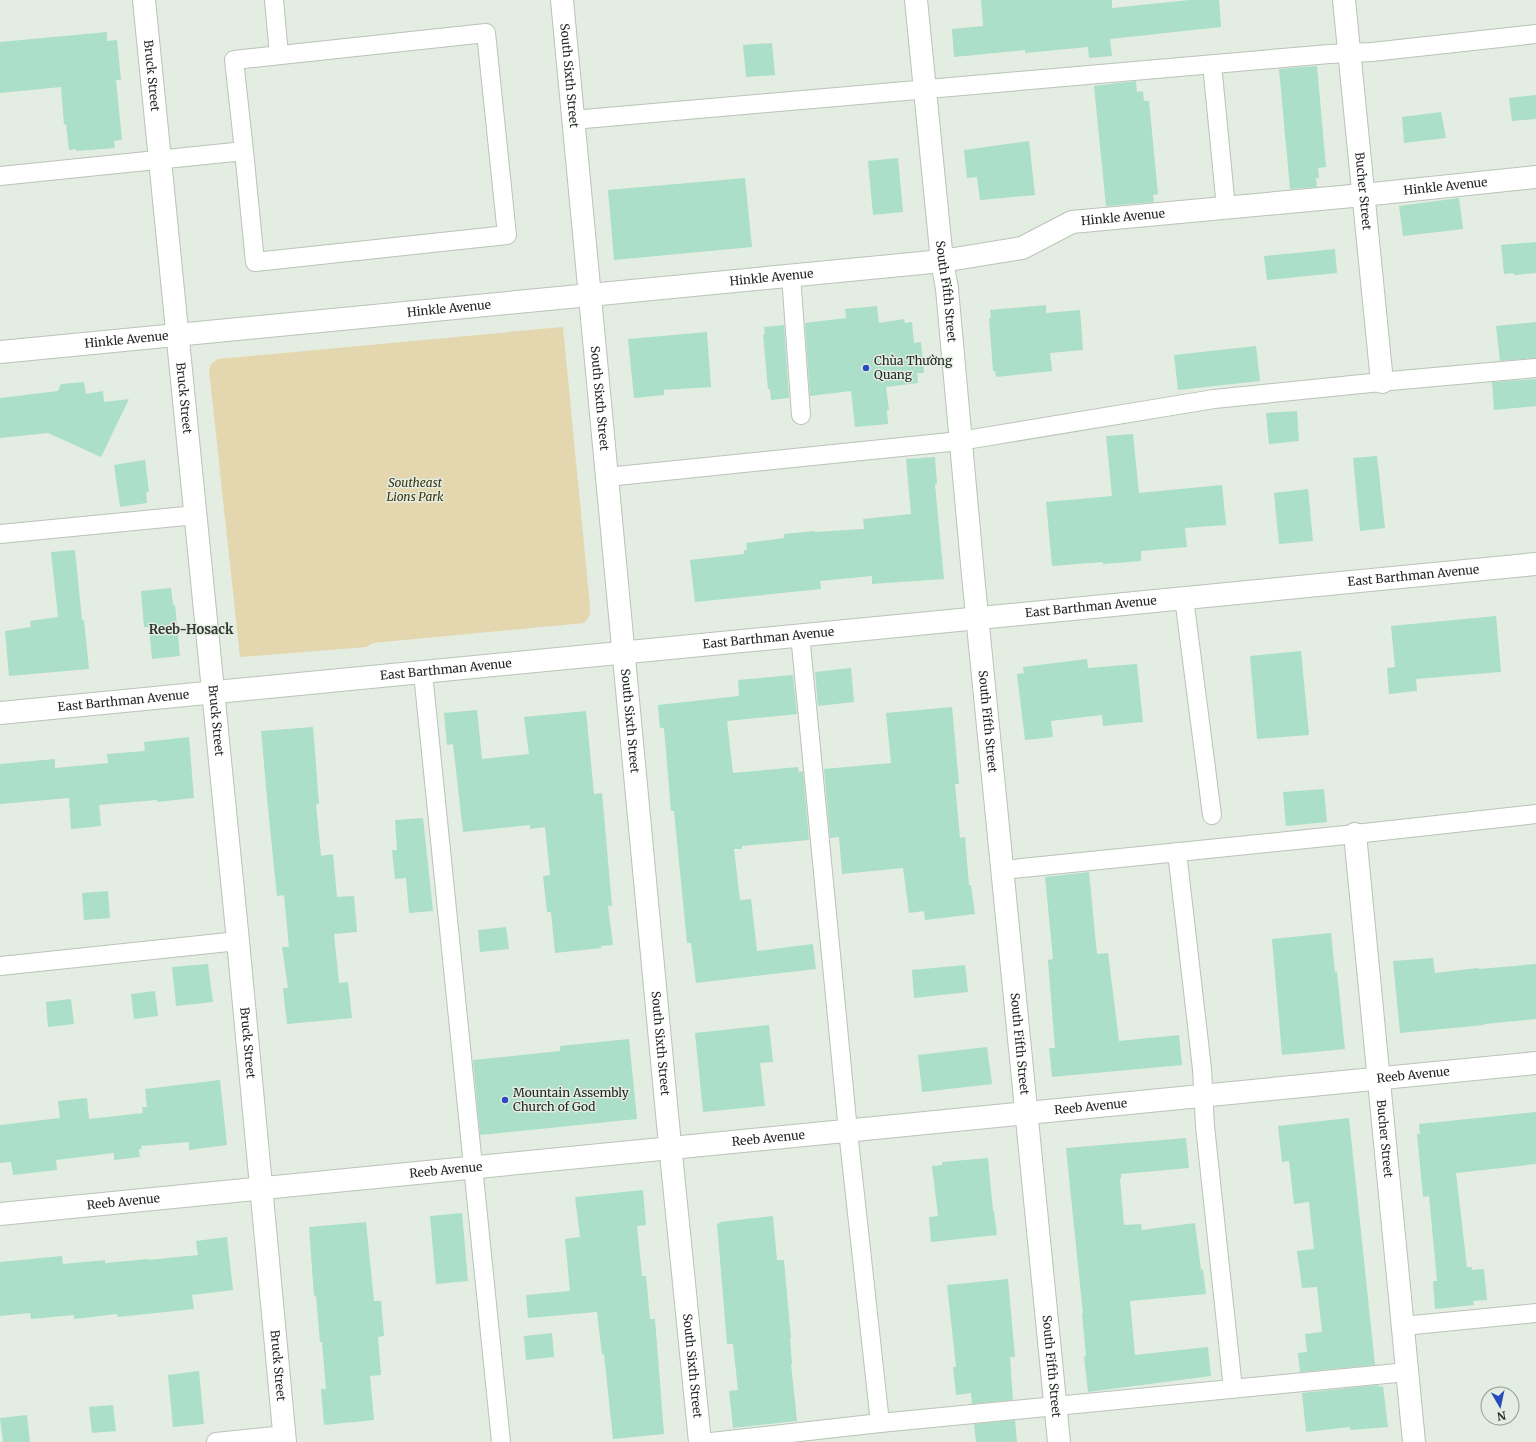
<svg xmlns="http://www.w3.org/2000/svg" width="1536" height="1442" font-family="Merriweather,serif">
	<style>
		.green { fill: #e4d7b0 }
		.building { fill: #abdfc9 }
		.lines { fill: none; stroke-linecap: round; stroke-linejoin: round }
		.service-casing { stroke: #b9c3b7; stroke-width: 20 }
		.minor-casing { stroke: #b9c3b7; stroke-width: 24 }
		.service { stroke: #fff; stroke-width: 18 }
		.minor { stroke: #fff; stroke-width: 22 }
		.poi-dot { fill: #294bbb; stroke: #e3ede1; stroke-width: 1.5 }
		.labels { text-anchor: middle; stroke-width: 3; stroke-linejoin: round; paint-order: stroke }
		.street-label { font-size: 12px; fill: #242824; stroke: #e3ede1 }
		.poi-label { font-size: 12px; fill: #242824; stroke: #e3ede1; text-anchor: start }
		.park-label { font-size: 12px; font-style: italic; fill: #3d320c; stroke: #e3ede1 }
		.neighbourhood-label { font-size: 13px; font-weight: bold; fill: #323a31; stroke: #e3ede1 }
	</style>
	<rect width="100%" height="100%" fill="#e3ede1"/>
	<path class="green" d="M 563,327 L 590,606 L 590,615 L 584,623 L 373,643 L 367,647 L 240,657 L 209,370 L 211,364 L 218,359 Z"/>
	<path class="building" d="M 981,0 L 1112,0 L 1112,8 L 1190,0 L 1219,0 L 1221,27 L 1110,39 L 1112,56 L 1089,58 L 1088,47 L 1025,53 L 1025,50 L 954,57 L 952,29 L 983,26 Z
		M 107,32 L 107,41 L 117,40 L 121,80 L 116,80 L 122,140 L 114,141 L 115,148 L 76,151 L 76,149 L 69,150 L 66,124 L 64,125 L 61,87 L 0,93 L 0,42 Z
		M 772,43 L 775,75 L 746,77 L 743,45 Z
		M 1317,66 L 1326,167 L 1318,168 L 1319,178 L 1316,178 L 1317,187 L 1290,189 L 1279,69 Z
		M 1136,81 L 1137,92 L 1143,91 L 1144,101 L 1149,101 L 1158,194 L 1153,195 L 1154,202 L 1106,206 L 1094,86 Z
		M 1536,95 L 1536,119 L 1512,121 L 1509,98 Z
		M 1441,112 L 1446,138 L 1404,143 L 1402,117 Z
		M 1029,141 L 1035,195 L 980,200 L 977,177 L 967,178 L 964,150 Z
		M 898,158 L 903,212 L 873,215 L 868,161 Z
		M 745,178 L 752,247 L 614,260 L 608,190 Z
		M 1459,198 L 1463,229 L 1403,236 L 1399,206 Z
		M 1536,242 L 1536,273 L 1514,275 L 1514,273 L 1504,274 L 1501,245 Z
		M 1335,249 L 1337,273 L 1267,280 L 1264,256 Z
		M 1046,305 L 1046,313 L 1080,310 L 1083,350 L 1050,353 L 1052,371 L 996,377 L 995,371 L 993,371 L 989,318 L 991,318 L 990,310 Z
		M 877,306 L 879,323 L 904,319 L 905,323 L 912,322 L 914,343 L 921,342 L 924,373 L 917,373 L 918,383 L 886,387 L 889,410 L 887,410 L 888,424 L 855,427 L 851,391 L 810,396 L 805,323 L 846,318 L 845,309 Z
		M 1536,322 L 1536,358 L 1500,361 L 1496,326 Z
		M 784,325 L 789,398 L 771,400 L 770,389 L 768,389 L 763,334 L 765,334 L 764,327 Z
		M 707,332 L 711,387 L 664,390 L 664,395 L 634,398 L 628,339 Z
		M 1256,346 L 1260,381 L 1178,390 L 1174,355 Z
		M 1536,379 L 1536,406 L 1494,410 L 1492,382 Z
		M 84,382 L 86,394 L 103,391 L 104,402 L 129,399 L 101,457 L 48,433 L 0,438 L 0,398 L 58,391 L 61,384 Z
		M 1297,411 L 1299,441 L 1269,444 L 1266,413 Z
		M 1133,434 L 1139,493 L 1222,485 L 1226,525 L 1185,528 L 1187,547 L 1141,551 L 1141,561 L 1103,564 L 1103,562 L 1052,566 L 1046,502 L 1112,496 L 1106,436 Z
		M 1377,456 L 1385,528 L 1360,531 L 1353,458 Z
		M 935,457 L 937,484 L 935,485 L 944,579 L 872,584 L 872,576 L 820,581 L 821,589 L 695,602 L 690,560 L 744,554 L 744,550 L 747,550 L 746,543 L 784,538 L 784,534 L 815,531 L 815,532 L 864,529 L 863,519 L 911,514 L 906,459 Z
		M 145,460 L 149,492 L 146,492 L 147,503 L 120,507 L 114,465 Z
		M 1308,489 L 1313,541 L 1279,544 L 1274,493 Z
		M 75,550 L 82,620 L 84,620 L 89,669 L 9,676 L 5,631 L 31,627 L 30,621 L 58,617 L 51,552 Z
		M 171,588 L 173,605 L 175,605 L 180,656 L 152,659 L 149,627 L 144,627 L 141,591 Z
		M 1496,616 L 1501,672 L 1416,679 L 1417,691 L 1389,694 L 1387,668 L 1395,667 L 1391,626 Z
		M 1301,651 L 1309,735 L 1257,739 L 1250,656 Z
		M 1087,659 L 1088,668 L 1137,664 L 1143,722 L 1103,726 L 1102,715 L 1051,721 L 1053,737 L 1025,740 L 1017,674 L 1024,673 L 1023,667 Z
		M 851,668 L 854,702 L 818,706 L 815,672 Z
		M 793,675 L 797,714 L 727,721 L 733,773 L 798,767 L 799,772 L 803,771 L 809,840 L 742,846 L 742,849 L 734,849 L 740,900 L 751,899 L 757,951 L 813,944 L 816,969 L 696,983 L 691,943 L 687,943 L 674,811 L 671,811 L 664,728 L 660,728 L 658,705 L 739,696 L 738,680 Z
		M 952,707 L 959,784 L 955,784 L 960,838 L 965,837 L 969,885 L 971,885 L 975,914 L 925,920 L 924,911 L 909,913 L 903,868 L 842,874 L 839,837 L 830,838 L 824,769 L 891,763 L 886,713 Z
		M 477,710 L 482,759 L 529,754 L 524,717 L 586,711 L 594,794 L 602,793 L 612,906 L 608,906 L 613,945 L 601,946 L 601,948 L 555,953 L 551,912 L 547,912 L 543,876 L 550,875 L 545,827 L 530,829 L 530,825 L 463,832 L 453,744 L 447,745 L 444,713 Z
		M 313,727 L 319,804 L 316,804 L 321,856 L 333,854 L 337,897 L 354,896 L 357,932 L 334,934 L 339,983 L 348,982 L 352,1018 L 287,1024 L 283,988 L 288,988 L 282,947 L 289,947 L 284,895 L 277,896 L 268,808 L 261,731 Z
		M 189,737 L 194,798 L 157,802 L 157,800 L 99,805 L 101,826 L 71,829 L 69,798 L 0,804 L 0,764 L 55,759 L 55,768 L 108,763 L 107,754 L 145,751 L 144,742 Z
		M 1324,789 L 1327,822 L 1286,826 L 1283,792 Z
		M 423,818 L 433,911 L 409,913 L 406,878 L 395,879 L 392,850 L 397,850 L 395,820 Z
		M 1089,872 L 1097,954 L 1108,953 L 1119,1041 L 1179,1035 L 1182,1065 L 1052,1077 L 1049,1048 L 1055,1048 L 1048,960 L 1053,959 L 1045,877 Z
		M 108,891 L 110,918 L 84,920 L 82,893 Z
		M 506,927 L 509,949 L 480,952 L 478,930 Z
		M 1331,933 L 1335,972 L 1337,972 L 1345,1049 L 1282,1055 L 1272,939 Z
		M 1433,958 L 1435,973 L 1478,968 L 1479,969 L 1536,964 L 1536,1019 L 1484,1024 L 1484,1025 L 1400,1033 L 1393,961 Z
		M 208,964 L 213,1002 L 176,1006 L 172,967 Z
		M 965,965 L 968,992 L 914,998 L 912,970 Z
		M 155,991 L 158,1016 L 134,1019 L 131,994 Z
		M 71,999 L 74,1024 L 48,1027 L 46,1002 Z
		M 769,1025 L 773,1062 L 760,1063 L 765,1106 L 703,1112 L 695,1033 Z
		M 629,1039 L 637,1119 L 480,1135 L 473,1060 L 560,1051 L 560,1046 Z
		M 987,1047 L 992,1084 L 922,1092 L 918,1055 Z
		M 220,1080 L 227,1145 L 189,1150 L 189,1142 L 141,1146 L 142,1149 L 139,1149 L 140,1157 L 114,1160 L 114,1153 L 56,1160 L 57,1170 L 13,1175 L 11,1162 L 0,1163 L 0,1125 L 60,1118 L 58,1101 L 87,1098 L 89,1119 L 143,1113 L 142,1107 L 147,1107 L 145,1089 Z
		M 1536,1112 L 1536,1164 L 1456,1173 L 1467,1267 L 1472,1267 L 1472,1270 L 1484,1269 L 1487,1300 L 1473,1301 L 1474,1305 L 1435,1309 L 1433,1281 L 1437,1281 L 1429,1196 L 1423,1197 L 1417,1134 L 1420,1134 L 1419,1124 Z
		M 1349,1118 L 1375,1365 L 1300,1372 L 1298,1353 L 1307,1352 L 1305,1334 L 1322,1332 L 1317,1287 L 1302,1288 L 1297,1251 L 1314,1249 L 1309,1202 L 1294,1204 L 1289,1161 L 1282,1162 L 1278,1126 Z
		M 1186,1138 L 1189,1168 L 1121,1174 L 1121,1179 L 1120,1179 L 1124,1225 L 1141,1224 L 1142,1230 L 1195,1223 L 1201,1270 L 1203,1269 L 1206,1294 L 1130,1301 L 1135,1355 L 1208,1347 L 1211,1376 L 1088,1392 L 1084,1357 L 1086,1356 L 1082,1314 L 1083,1314 L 1066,1148 Z
		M 988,1158 L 993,1211 L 994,1211 L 997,1235 L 931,1242 L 929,1217 L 938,1216 L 932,1166 L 942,1165 L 942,1162 Z
		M 643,1190 L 646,1225 L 637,1226 L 642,1276 L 646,1276 L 650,1319 L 655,1319 L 664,1434 L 613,1439 L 604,1354 L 602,1355 L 597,1312 L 528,1318 L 526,1295 L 570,1291 L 565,1239 L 580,1237 L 575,1197 Z
		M 462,1213 L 468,1281 L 436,1284 L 430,1216 Z
		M 773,1216 L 777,1260 L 784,1260 L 791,1338 L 790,1338 L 792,1364 L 791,1364 L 797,1421 L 733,1428 L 729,1391 L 738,1390 L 733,1344 L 727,1344 L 717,1224 L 720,1223 L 720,1222 Z
		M 366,1222 L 374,1301 L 381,1301 L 384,1336 L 378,1337 L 381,1375 L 370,1376 L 374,1420 L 324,1425 L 321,1389 L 326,1389 L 322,1342 L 320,1342 L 316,1296 L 314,1296 L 309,1227 Z
		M 227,1237 L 233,1290 L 192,1295 L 194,1309 L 118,1317 L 117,1314 L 74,1319 L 74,1315 L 31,1319 L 30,1313 L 0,1316 L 0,1262 L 62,1256 L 63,1264 L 105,1260 L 105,1263 L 148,1259 L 148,1260 L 198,1255 L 196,1241 Z
		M 1008,1279 L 1015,1357 L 1010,1357 L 1013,1400 L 972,1404 L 971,1393 L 956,1395 L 953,1367 L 956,1367 L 947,1285 Z
		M 552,1333 L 554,1357 L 526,1360 L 524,1336 Z
		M 199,1371 L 204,1424 L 173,1427 L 168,1375 Z
		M 1378,1385 L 1379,1387 L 1383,1386 L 1388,1427 L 1350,1430 L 1350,1427 L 1306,1432 L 1302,1393 Z
		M 113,1405 L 116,1431 L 92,1433 L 89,1407 Z
		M 27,1415 L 30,1442 L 3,1442 L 0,1418 Z
		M 1015,1420 L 1017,1442 L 976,1442 L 974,1424 Z"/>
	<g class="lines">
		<g class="service-casing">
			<path id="service" d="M 274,0 L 279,55
				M 1212,64 L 1226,208
				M 573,120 L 1329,54 L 1372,52 L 1536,34
				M 0,176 L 244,151 L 255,262 L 507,235 L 486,33 L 234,60 L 244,151
				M 791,275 L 801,415
				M 607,477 L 960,441 L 1214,399 L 1401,380 L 1536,368
				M 0,534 L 196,515
				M 1184,598 L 1212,815
				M 800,634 L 848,1131 L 880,1423
				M 423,673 L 501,1442
				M 1177,852 L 1202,1069 L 1205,1126 L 1233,1389
				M 1003,870 L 1355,834 L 1536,814
				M 0,966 L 238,941
				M 1403,1326 L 1536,1313
				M 216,1442 L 284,1435
				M 711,1442 L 880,1423 L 1407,1372"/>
		</g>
		<g class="minor-casing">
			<g id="minor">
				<path id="s1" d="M 144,0 L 238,941 L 285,1442"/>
				<path id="s2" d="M 562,0 L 667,1114 L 700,1442"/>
				<path id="s3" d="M 916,0 L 942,261 L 947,289 L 973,575 L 1059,1442"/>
				<path id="s4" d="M 1344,0 L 1382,382"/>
				<path id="s5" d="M 0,352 L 942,261 L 1022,248 L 1072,222 L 1363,195 L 1536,177"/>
				<path id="s6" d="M 0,713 C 512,663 1024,613 1536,564"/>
				<path id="s7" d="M 1355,834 L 1414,1442"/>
				<path id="s8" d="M 0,1214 L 1536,1063"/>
			</g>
		</g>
		<use href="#service" class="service"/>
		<use href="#minor" class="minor"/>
	</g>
	<g class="poi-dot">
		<circle cx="866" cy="368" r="4"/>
		<circle cx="505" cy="1100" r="4"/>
	</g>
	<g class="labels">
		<g class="street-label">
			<text dy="4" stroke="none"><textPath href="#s1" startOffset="76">Bruck Street</textPath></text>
			<text dy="4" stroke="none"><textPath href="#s2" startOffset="76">South Sixth Street</textPath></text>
			<text dy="4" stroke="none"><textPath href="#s5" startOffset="1459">Hinkle Avenue</textPath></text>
			<text dy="4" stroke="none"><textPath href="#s4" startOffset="192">Bucher Street</textPath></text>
			<text dy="4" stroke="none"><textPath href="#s5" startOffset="1135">Hinkle Avenue</textPath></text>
			<text dy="4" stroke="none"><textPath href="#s5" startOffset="775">Hinkle Avenue</textPath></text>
			<text dy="4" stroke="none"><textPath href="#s3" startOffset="293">South Fifth Street</textPath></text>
			<text dy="4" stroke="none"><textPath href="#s5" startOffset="451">Hinkle Avenue</textPath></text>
			<text dy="4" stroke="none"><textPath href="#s5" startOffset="127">Hinkle Avenue</textPath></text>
			<text dy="4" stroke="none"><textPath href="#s1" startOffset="400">Bruck Street</textPath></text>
			<text dy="4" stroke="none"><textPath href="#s2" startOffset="400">South Sixth Street</textPath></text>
			<text dy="4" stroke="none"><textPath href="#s6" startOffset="1420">East Barthman Avenue</textPath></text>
			<text dy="4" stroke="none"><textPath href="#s6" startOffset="1096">East Barthman Avenue</textPath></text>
			<text dy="4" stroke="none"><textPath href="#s6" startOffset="772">East Barthman Avenue</textPath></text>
			<text dy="4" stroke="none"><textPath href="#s6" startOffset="448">East Barthman Avenue</textPath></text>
			<text dy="4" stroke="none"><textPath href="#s6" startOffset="124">East Barthman Avenue</textPath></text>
			<text dy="4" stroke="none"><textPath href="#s1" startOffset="724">Bruck Street</textPath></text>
			<text dy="4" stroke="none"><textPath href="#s2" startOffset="724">South Sixth Street</textPath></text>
			<text dy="4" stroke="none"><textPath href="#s3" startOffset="725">South Fifth Street</textPath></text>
			<text dy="4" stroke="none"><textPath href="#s1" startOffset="1048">Bruck Street</textPath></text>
			<text dy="4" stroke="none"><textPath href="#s3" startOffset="1049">South Fifth Street</textPath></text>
			<text dy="4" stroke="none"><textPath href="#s2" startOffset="1048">South Sixth Street</textPath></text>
			<text dy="4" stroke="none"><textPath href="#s8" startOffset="1420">Reeb Avenue</textPath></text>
			<text dy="4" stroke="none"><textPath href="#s8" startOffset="1096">Reeb Avenue</textPath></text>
			<text dy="4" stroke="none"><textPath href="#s7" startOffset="306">Bucher Street</textPath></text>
			<text dy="4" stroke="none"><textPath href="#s8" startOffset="772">Reeb Avenue</textPath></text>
			<text dy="4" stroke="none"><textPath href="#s8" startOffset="448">Reeb Avenue</textPath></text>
			<text dy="4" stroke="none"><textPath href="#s8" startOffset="124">Reeb Avenue</textPath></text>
			<text dy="4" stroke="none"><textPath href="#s1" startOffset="1372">Bruck Street</textPath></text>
			<text dy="4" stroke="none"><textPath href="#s2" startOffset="1372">South Sixth Street</textPath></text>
			<text dy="4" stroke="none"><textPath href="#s3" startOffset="1373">South Fifth Street</textPath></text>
		</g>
		<g class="poi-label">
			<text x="874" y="365">Chùa Thường<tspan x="874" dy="14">Quang</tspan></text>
			<text x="513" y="1097">Mountain Assembly<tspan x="513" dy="14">Church of God</tspan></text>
		</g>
		<g class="park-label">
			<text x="415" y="487">Southeast<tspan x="415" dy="14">Lions Park</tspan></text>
		</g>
		<g class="neighbourhood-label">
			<text x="191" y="634">Reeb-Hosack</text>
		</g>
	</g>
	<g transform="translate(1500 1406) rotate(171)"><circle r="19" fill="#e3ede1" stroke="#979e95"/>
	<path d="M0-3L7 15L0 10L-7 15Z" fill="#294bbb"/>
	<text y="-6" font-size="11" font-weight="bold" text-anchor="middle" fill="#242824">N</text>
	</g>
</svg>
